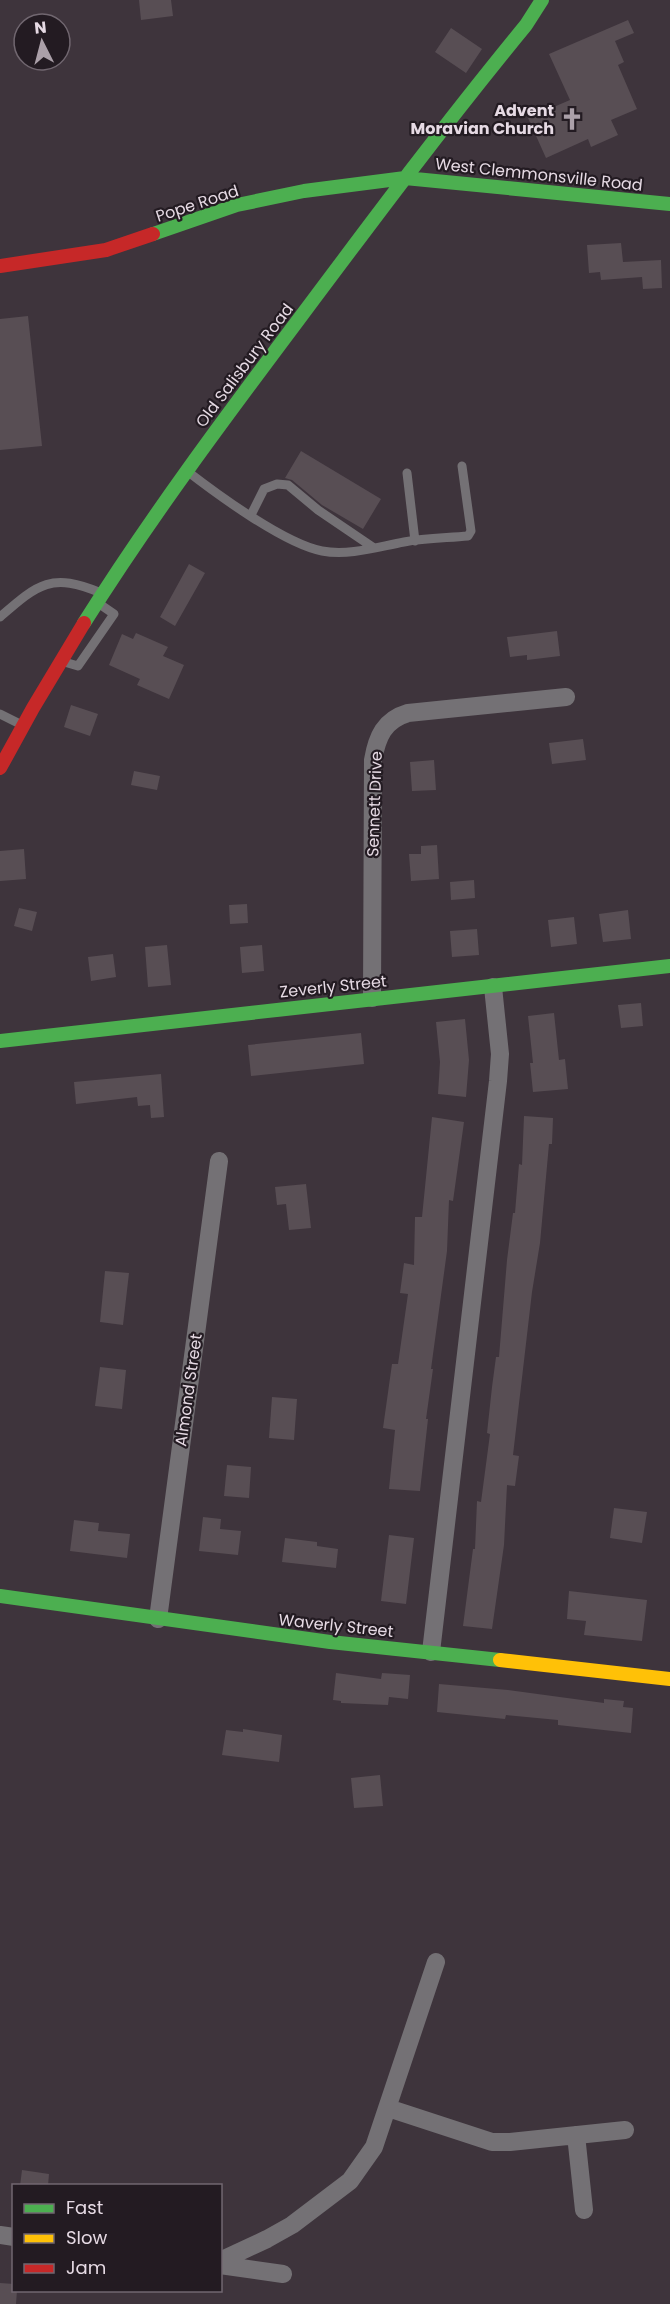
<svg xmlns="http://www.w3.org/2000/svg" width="670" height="2304" font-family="Poppins,sans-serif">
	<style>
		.building { fill: #584e54 }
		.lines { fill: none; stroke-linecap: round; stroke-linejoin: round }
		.lane { stroke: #747175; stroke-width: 9 }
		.street { stroke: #747175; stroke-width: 18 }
		.fast { stroke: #4caf50; stroke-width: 14 }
		.slow { stroke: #ffc107; stroke-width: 14 }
		.jam { stroke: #c62828; stroke-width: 14 }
		.labels { text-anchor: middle; stroke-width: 4.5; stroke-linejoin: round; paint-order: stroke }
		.poi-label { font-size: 16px; font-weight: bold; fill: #e6dae4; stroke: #231b22; text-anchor: end }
		.street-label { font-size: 16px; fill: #e6dae4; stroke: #231b22 }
	</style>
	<rect width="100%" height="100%" fill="#3e343c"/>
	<path class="building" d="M 139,0 L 171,0 L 173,16 L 141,20 Z
		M 628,20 L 634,33 L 615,41 L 624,62 L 618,65 L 637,109 L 611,120 L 618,135 L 591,147 L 588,139 L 546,158 L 528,118 L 570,100 L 549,54 Z
		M 451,28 L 482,49 L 466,73 L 435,52 Z
		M 621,243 L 623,262 L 661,260 L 662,288 L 643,289 L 642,277 L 601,280 L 600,272 L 589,273 L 587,245 Z
		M 28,316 L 42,446 L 0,450 L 0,319 Z
		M 301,451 L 381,499 L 363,529 L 322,505 L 292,480 L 285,478 Z
		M 189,564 L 205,573 L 175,626 L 160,617 Z
		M 557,631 L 560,656 L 527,660 L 527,655 L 510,657 L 507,637 Z
		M 136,633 L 168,647 L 163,656 L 184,665 L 169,699 L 137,685 L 140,679 L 109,665 L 122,634 L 133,639 Z
		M 71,705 L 98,714 L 90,736 L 64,727 Z
		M 583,739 L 586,760 L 552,764 L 549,743 Z
		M 434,760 L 436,790 L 412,791 L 410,762 Z
		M 134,771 L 160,776 L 157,790 L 131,785 Z
		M 437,845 L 439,879 L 411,881 L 409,854 L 421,854 L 421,846 Z
		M 24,849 L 26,879 L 0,881 L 0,851 Z
		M 474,880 L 475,898 L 451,900 L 450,882 Z
		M 247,904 L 248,923 L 230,924 L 229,905 Z
		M 19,908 L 37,912 L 32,931 L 14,926 Z
		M 628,910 L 631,939 L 603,942 L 599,914 Z
		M 574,917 L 577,944 L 551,947 L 548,920 Z
		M 477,929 L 479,955 L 452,957 L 450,931 Z
		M 167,945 L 171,985 L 148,987 L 145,947 Z
		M 262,945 L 264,971 L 242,973 L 240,947 Z
		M 113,954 L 116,977 L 91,981 L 88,957 Z
		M 641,1003 L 643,1026 L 621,1028 L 618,1005 Z
		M 554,1013 L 559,1060 L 565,1059 L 568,1089 L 533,1092 L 530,1063 L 533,1063 L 528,1016 Z
		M 465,1019 L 469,1060 L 466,1097 L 438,1094 L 440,1062 L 436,1022 Z
		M 361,1033 L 364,1064 L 251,1076 L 248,1045 Z
		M 161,1074 L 164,1117 L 151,1118 L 150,1105 L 138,1106 L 137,1097 L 76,1104 L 74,1082 Z
		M 524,1116 L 553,1118 L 552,1144 L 549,1144 L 540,1243 L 532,1292 L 513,1455 L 519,1456 L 515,1486 L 507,1485 L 504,1545 L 492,1629 L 463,1626 L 473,1549 L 475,1549 L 477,1501 L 481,1502 L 490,1434 L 487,1433 L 492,1387 L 496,1357 L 499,1357 L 507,1260 L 513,1213 L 515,1213 L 519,1164 L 522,1165 Z
		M 432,1117 L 464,1122 L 453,1201 L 449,1200 L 447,1251 L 431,1369 L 433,1369 L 426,1419 L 428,1419 L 420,1491 L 389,1489 L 395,1430 L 383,1428 L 392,1364 L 398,1364 L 408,1294 L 400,1293 L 404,1263 L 414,1265 L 415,1217 L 422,1217 Z
		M 306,1184 L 311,1228 L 289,1230 L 286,1204 L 277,1205 L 275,1187 Z
		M 105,1271 L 129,1273 L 123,1325 L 100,1322 Z
		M 100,1367 L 126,1370 L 122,1409 L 95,1406 Z
		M 272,1397 L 297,1399 L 294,1440 L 269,1438 Z
		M 227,1465 L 251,1467 L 249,1498 L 224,1496 Z
		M 614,1508 L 647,1512 L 642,1543 L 610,1538 Z
		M 203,1517 L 221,1519 L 220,1529 L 241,1531 L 238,1555 L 199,1551 Z
		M 74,1520 L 99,1523 L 98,1531 L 130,1534 L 127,1558 L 70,1551 Z
		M 389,1535 L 414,1538 L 406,1604 L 381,1601 Z
		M 285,1538 L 317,1542 L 317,1546 L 338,1549 L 336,1568 L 282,1562 Z
		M 569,1591 L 647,1600 L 642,1641 L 584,1635 L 586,1621 L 567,1619 Z
		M 336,1673 L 381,1679 L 382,1673 L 410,1675 L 408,1699 L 389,1697 L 388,1705 L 341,1703 L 341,1701 L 333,1700 Z
		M 439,1684 L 508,1690 L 604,1703 L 604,1699 L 624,1701 L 623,1707 L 633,1708 L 631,1733 L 558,1725 L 558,1720 L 506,1715 L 505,1719 L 437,1712 Z
		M 243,1729 L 282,1735 L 279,1762 L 222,1755 L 226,1730 L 243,1732 Z
		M 380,1775 L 383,1806 L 354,1808 L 351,1778 Z
		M 22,2170 L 49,2174 L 48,2186 L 20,2186 Z
		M 0,2283 L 14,2284 L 14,2290 L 17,2290 L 16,2304 L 0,2304 Z"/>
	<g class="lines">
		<path class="lane" d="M 187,471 C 218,495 285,544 322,551 C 349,556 377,547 404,542 C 425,538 447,538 468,536 L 471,531 L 462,466
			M 407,473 L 415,541
			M 251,515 L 264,489 L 277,484 L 288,485 L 318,510 L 374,548
			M 0,617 C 38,584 51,572 101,593
			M 61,661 L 78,666 L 114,614 L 98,603
			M 0,714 L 22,725"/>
		<path class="street" d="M 372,998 L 373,760 C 377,737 384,720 408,713 L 566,697
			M 158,1619 L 219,1161
			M 431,1652 L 498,1081 L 500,1054 L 493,987
			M 388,2108 L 492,2142 L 510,2142 L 625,2130
			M 576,2135 L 584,2210
			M 0,2235 L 14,2237
			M 220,2261 L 267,2239 L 292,2225 L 350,2181 L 374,2147 L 436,1962
			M 220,2265 L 283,2274"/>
		<path class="fast" d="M 153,234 L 237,205 L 304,191 L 405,178 L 670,204
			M 84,623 C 150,518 224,419 299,319 C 373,220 447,121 526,25 L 542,0
			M 0,1041 L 670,966
			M 0,1596 L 330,1642 L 500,1660"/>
		<path class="slow" d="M 500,1660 L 670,1679"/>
		<path class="jam" d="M 0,266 L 106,250 L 153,234
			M 0,768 L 33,708 L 84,623"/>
	</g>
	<defs>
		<g id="church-bare" transform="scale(1.8)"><path d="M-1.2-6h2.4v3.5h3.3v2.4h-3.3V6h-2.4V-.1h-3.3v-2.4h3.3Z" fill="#aba0a9" stroke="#231b22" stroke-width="2.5" paint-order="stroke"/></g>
	</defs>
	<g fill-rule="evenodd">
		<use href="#church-bare" x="572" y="119"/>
	</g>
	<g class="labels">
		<g class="poi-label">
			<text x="554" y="116">Advent<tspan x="554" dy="18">Moravian Church</tspan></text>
		</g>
		<g class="street-label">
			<text transform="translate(539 174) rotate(6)" y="6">West Clemmonsville Road</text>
			<text transform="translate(197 203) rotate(-18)" y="6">Pope Road</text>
			<text transform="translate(244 365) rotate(-53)" y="6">Old Salisbury Road</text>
			<text transform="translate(374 804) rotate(-88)" y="6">Sennett Drive</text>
			<text transform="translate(333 986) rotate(-6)" y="6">Zeverly Street</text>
			<text transform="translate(188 1390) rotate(-82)" y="6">Almond Street</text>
			<text transform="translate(336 1625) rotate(6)" y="6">Waverly Street</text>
		</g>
	</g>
	<rect x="12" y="2184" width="210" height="108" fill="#231b22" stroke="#716770" stroke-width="1.5"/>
	<rect x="24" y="2204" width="30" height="9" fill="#4caf50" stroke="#716770" stroke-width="1.5"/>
	<text x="66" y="2214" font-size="18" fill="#e6dae4">Fast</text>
	<rect x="24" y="2234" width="30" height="9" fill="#ffc107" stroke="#716770" stroke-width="1.5"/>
	<text x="66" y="2244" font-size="18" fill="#e6dae4">Slow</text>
	<rect x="24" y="2264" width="30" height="9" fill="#c62828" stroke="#716770" stroke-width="1.5"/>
	<text x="66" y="2274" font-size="18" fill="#e6dae4">Jam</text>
	<g transform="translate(42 42) rotate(354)"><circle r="28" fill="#231b22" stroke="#716770" stroke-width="1.5"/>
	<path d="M0-4.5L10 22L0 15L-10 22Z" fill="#aba0a9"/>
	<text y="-9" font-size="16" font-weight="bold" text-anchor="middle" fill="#e6dae4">N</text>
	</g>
</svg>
